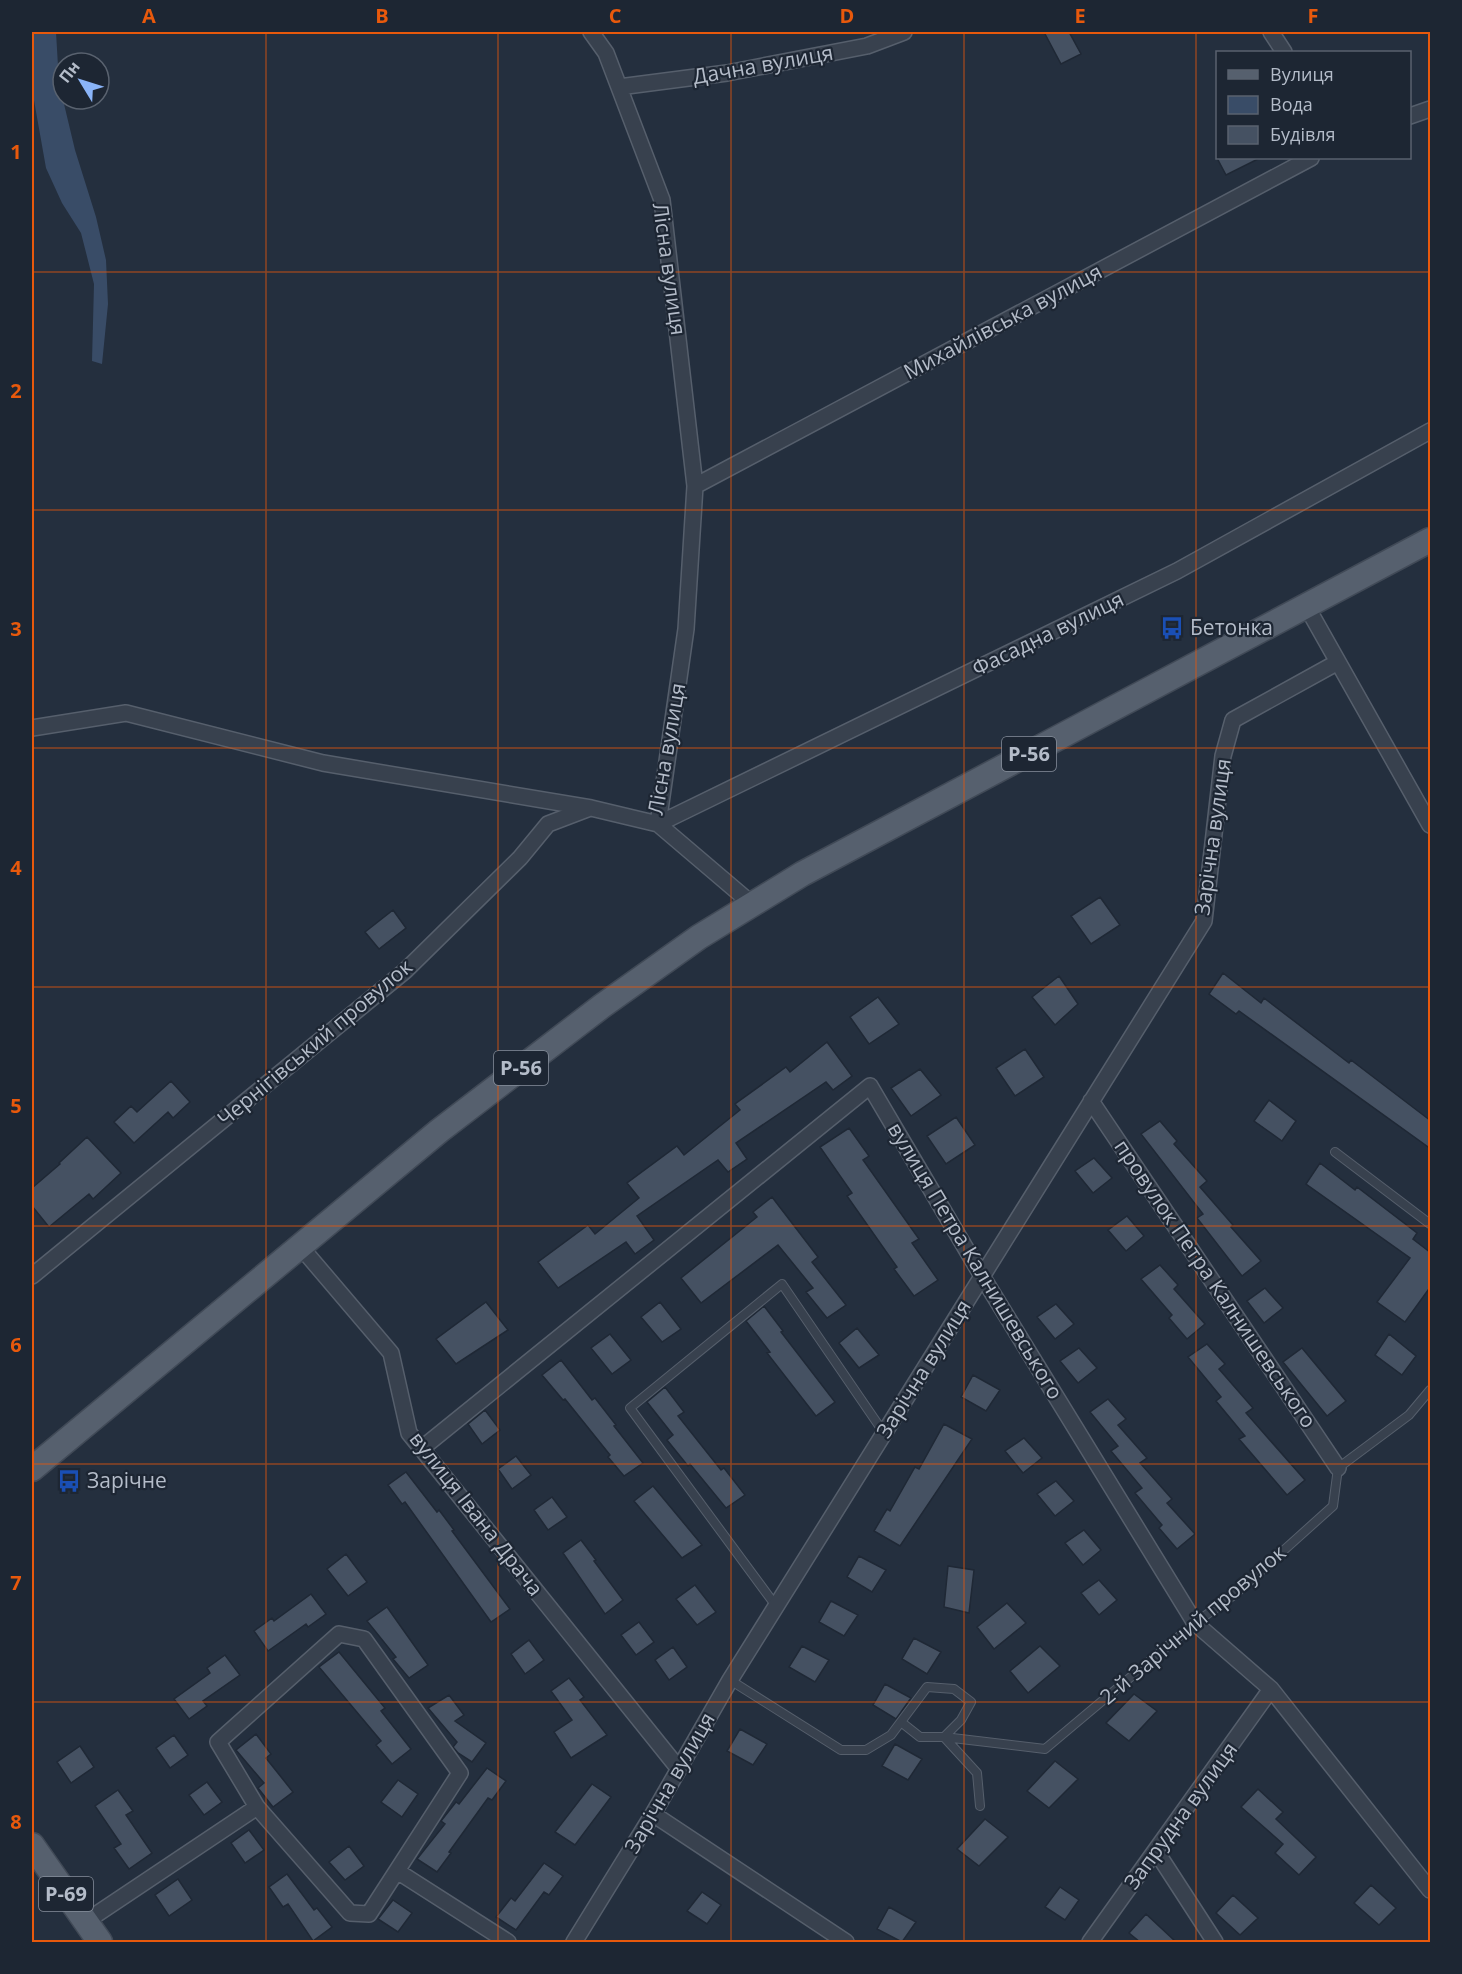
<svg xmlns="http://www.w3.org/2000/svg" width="1462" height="1974" font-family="'Open Sans',sans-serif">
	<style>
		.water { fill: #394c67 }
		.building { fill: #455162; stroke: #1f2835; stroke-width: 1.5 }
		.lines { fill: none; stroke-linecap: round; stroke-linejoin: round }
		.service-casing { stroke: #565f6c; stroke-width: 10 }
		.minor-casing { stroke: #565f6c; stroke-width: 18 }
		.primary-casing { stroke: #414a57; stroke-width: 27 }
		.service { stroke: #38414e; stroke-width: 8 }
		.minor { stroke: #38414e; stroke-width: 15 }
		.primary { stroke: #56606e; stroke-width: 24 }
		.grid { fill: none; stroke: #e8590c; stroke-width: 1.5; stroke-opacity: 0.55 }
		.labels { text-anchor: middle; stroke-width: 4.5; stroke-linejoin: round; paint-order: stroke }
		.shield { fill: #1d2633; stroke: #878f9c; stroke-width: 1.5 }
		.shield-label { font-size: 20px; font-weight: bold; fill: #b4bcc9 }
		.street-label { font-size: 21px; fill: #b4bcc9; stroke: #1d2633 }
		.poi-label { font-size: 21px; fill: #b4bcc9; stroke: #1d2633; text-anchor: start }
		.neatline { fill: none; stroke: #e8590c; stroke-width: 2 }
		.grid-label { font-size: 20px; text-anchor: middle; font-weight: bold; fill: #e8590c }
	</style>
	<rect width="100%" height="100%" fill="#242f3e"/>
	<path class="water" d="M 32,32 L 56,32 L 59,83 L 75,150 L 96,217 L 106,260 L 108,304 L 102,364 L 92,361 L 94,284 L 81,233 L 62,203 L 46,168 L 32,89 Z"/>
	<path class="building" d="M 1044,32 L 1069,32 L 1081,54 L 1061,64 Z
		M 1217,158 L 1260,158 L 1226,175 Z
		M 1100,897 L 1120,925 L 1091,944 L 1071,916 Z
		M 393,910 L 406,928 L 379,949 L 365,932 Z
		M 1223,973 L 1261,1003 L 1264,998 L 1349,1063 L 1351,1060 L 1431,1121 L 1431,1149 L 1239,1011 L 1236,1014 L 1209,994 Z
		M 1059,976 L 1078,1004 L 1055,1025 L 1032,997 Z
		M 878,997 L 899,1024 L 869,1044 L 850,1017 Z
		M 827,1042 L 852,1076 L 833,1090 L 826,1082 L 736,1143 L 747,1159 L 728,1172 L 718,1160 L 637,1216 L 654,1240 L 635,1254 L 626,1242 L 558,1288 L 538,1262 L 588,1225 L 595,1234 L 639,1198 L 627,1183 L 677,1146 L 684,1155 L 740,1110 L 735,1104 L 786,1067 L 790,1072 Z
		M 1025,1049 L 1044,1077 L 1015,1096 L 996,1068 Z
		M 920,1069 L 941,1095 L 911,1116 L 891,1088 Z
		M 171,1081 L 190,1102 L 173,1118 L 168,1112 L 134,1143 L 114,1122 L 131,1106 L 137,1112 Z
		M 1269,1100 L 1296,1121 L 1282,1141 L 1254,1121 Z
		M 956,1117 L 975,1145 L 946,1164 L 927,1136 Z
		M 1160,1121 L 1177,1141 L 1174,1144 L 1207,1181 L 1200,1187 L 1233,1225 L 1231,1227 L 1261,1261 L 1242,1276 L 1197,1218 L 1203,1214 L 1141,1134 Z
		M 849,1128 L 869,1156 L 863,1160 L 919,1239 L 912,1243 L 938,1280 L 914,1296 L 894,1269 L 897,1267 L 847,1196 L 852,1193 L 820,1147 Z
		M 87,1137 L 121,1173 L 93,1199 L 89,1194 L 49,1227 L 32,1206 L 32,1188 L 60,1164 L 59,1163 Z
		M 1094,1158 L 1112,1178 L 1093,1193 L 1075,1171 Z
		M 1320,1163 L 1355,1190 L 1357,1187 L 1417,1233 L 1413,1239 L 1431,1253 L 1431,1286 L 1405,1322 L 1377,1302 L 1410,1258 L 1306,1184 Z
		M 772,1197 L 818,1257 L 812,1262 L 846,1305 L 827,1318 L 806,1292 L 813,1288 L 778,1245 L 701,1303 L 681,1278 L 757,1217 L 753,1212 Z
		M 1127,1216 L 1144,1236 L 1126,1251 L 1108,1230 Z
		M 1160,1265 L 1178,1285 L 1174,1289 L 1205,1324 L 1187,1339 L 1169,1318 L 1172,1315 L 1141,1279 Z
		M 1265,1288 L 1283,1308 L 1264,1323 L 1247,1301 Z
		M 486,1302 L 508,1330 L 456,1364 L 436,1339 Z
		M 660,1302 L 681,1329 L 662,1342 L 641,1317 Z
		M 1056,1304 L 1074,1324 L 1055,1339 L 1037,1317 Z
		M 764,1306 L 783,1331 L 781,1332 L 835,1402 L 816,1416 L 767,1353 L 770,1352 L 746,1321 Z
		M 857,1328 L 879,1355 L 859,1368 L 839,1343 Z
		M 610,1334 L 631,1360 L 612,1374 L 591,1348 Z
		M 1389,1334 L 1416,1356 L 1402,1375 L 1375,1355 Z
		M 1207,1344 L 1225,1364 L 1219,1369 L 1253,1408 L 1246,1413 L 1305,1480 L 1287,1495 L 1239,1439 L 1245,1436 L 1216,1401 L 1221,1397 L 1188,1357 Z
		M 1079,1348 L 1097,1368 L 1078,1383 L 1060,1361 Z
		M 1302,1348 L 1346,1401 L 1327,1416 L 1283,1362 Z
		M 561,1360 L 592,1400 L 595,1398 L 616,1425 L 614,1426 L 643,1463 L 624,1476 L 608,1457 L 610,1455 L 565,1399 L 563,1400 L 542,1375 Z
		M 973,1375 L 1000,1390 L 986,1411 L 961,1397 Z
		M 665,1387 L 684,1412 L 678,1416 L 721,1470 L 724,1468 L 745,1495 L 726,1508 L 690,1464 L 688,1466 L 667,1440 L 673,1435 L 647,1402 Z
		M 1108,1399 L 1126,1419 L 1118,1425 L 1147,1458 L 1140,1463 L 1172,1499 L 1167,1503 L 1195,1534 L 1177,1549 L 1159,1528 L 1162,1525 L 1135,1493 L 1142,1488 L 1111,1451 L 1118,1446 L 1090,1412 Z
		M 485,1410 L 500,1430 L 482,1444 L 468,1424 Z
		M 944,1424 L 972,1439 L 900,1546 L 874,1531 L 887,1509 L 890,1511 L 915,1467 L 919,1469 Z
		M 1024,1438 L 1042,1458 L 1023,1473 L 1005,1451 Z
		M 516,1456 L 531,1475 L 512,1489 L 498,1469 Z
		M 406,1472 L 437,1512 L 439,1510 L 454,1530 L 452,1531 L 510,1609 L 491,1622 L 405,1502 L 402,1504 L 388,1485 Z
		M 1056,1481 L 1074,1501 L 1055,1516 L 1037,1494 Z
		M 653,1486 L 702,1545 L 682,1558 L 634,1501 Z
		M 552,1497 L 567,1517 L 548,1530 L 534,1510 Z
		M 1084,1530 L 1101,1550 L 1083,1565 L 1065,1543 Z
		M 581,1540 L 596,1560 L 594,1561 L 623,1600 L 605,1614 L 563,1553 Z
		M 346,1554 L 367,1582 L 348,1596 L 327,1569 Z
		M 859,1556 L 886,1570 L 872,1592 L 847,1577 Z
		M 948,1566 L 974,1570 L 969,1613 L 944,1607 Z
		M 1099,1580 L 1117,1600 L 1099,1615 L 1081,1593 Z
		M 695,1585 L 716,1612 L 697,1625 L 676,1599 Z
		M 311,1594 L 326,1614 L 308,1627 L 306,1624 L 268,1651 L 254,1631 L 272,1618 L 274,1621 Z
		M 831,1601 L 858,1615 L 844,1636 L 819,1622 Z
		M 1007,1603 L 1026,1623 L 994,1649 L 977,1627 Z
		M 387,1607 L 428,1665 L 409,1678 L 393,1659 L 396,1657 L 367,1621 Z
		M 639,1622 L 654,1642 L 636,1655 L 621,1635 Z
		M 914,1638 L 941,1652 L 927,1674 L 902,1659 Z
		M 529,1640 L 544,1660 L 525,1674 L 511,1654 Z
		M 802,1646 L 829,1660 L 815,1682 L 789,1667 Z
		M 1040,1646 L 1060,1666 L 1028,1693 L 1010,1671 Z
		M 673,1647 L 687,1667 L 669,1680 L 655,1660 Z
		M 339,1652 L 385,1708 L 381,1711 L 411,1749 L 392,1764 L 376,1745 L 381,1741 L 319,1667 Z
		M 225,1655 L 240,1675 L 203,1701 L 207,1706 L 189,1719 L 174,1699 L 210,1673 L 207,1668 Z
		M 569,1678 L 584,1697 L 580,1700 L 607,1735 L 571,1758 L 554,1732 L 572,1720 L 551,1691 Z
		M 885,1684 L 911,1698 L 896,1719 L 873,1705 Z
		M 1134,1694 L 1157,1711 L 1129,1741 L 1106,1723 Z
		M 449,1695 L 464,1715 L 455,1721 L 486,1743 L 472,1762 L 458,1753 L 453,1747 L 457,1742 L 428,1708 Z
		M 740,1729 L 767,1744 L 753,1765 L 727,1751 Z
		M 256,1734 L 271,1754 L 266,1758 L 293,1792 L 273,1807 L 258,1788 L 264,1783 L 236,1750 Z
		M 174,1735 L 188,1755 L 170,1768 L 156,1748 Z
		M 895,1744 L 922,1759 L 908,1780 L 882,1766 Z
		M 80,1746 L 94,1767 L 71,1783 L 57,1762 Z
		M 1055,1761 L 1078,1779 L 1049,1808 L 1027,1791 Z
		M 487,1768 L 506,1781 L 492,1800 L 488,1798 L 449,1852 L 451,1853 L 437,1872 L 417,1859 L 445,1824 L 441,1821 L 456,1802 L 459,1804 Z
		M 398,1780 L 418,1794 L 402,1817 L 381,1802 Z
		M 207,1782 L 222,1802 L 204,1815 L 189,1795 Z
		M 592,1784 L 611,1797 L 575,1845 L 555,1832 Z
		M 1258,1789 L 1283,1812 L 1276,1819 L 1316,1857 L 1299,1875 L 1275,1853 L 1283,1844 L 1241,1807 Z
		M 118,1790 L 133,1811 L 126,1815 L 152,1853 L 129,1869 L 114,1848 L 121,1844 L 95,1806 Z
		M 985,1819 L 1008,1837 L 979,1866 L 957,1849 Z
		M 249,1830 L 264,1850 L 245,1863 L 231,1843 Z
		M 349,1846 L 364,1866 L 345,1880 L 329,1862 Z
		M 544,1863 L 563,1876 L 549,1895 L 544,1892 L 516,1930 L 496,1917 L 511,1898 L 515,1901 Z
		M 287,1874 L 314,1910 L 317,1908 L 332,1927 L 313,1941 L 288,1904 L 283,1907 L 269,1887 Z
		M 178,1879 L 192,1900 L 169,1916 L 155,1895 Z
		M 1371,1885 L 1396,1908 L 1379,1925 L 1354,1903 Z
		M 1060,1887 L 1079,1900 L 1065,1920 L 1045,1907 Z
		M 702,1892 L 721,1905 L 707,1924 L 687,1911 Z
		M 1233,1895 L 1258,1918 L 1240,1935 L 1216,1913 Z
		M 393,1900 L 412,1913 L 398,1932 L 378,1919 Z
		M 889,1907 L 916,1922 L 902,1942 L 877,1929 Z
		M 1146,1914 L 1176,1942 L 1140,1942 L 1129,1933 Z"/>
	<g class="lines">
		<g class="service-casing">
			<path id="service" d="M 1335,1152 L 1430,1224
				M 776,1606 L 630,1408 L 782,1284 L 884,1433
				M 730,1680 L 841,1750 L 866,1750 L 891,1735 L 927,1687 L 954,1689 L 971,1702 L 961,1720 L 944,1737 L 977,1773 L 980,1806
				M 901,1722 L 920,1737 L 944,1737 L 1045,1749 L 1195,1623 L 1234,1595 L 1333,1506 L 1338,1468 L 1409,1415 L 1430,1390"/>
		</g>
		<g class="minor-casing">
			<path id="minor" d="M 1271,32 L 1284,52
				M 619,87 L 727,73 L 867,46 L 904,32
				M 1410,116 L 1430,109
				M 695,486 L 1311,158
				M 1307,607 L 1430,825
				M 32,728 L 126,713 L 323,763 L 591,808 L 658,824 L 686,629 L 695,486 L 662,200 L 606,53 L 591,32
				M 752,904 L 658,824 L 1177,571 L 1430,431
				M 1091,1101 L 1338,1468
				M 300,1246 L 391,1353 L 409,1433 L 679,1769
				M 32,1276 L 405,971 L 520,858 L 548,824 L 590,808
				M 421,1449 L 870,1086 L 982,1276 L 1195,1623 L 1271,1689 L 1430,1890
				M 653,1814 L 846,1942
				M 1156,1851 L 1215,1942
				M 397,1871 L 508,1942
				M 85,1922 L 257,1807 L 218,1742 L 339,1634 L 364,1639 L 460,1773 L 369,1914 L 350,1913 L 257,1807
				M 574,1942 L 653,1814 L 730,1680 L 1204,921 L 1223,756 L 1233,720 L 1338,662
				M 1090,1942 L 1271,1689"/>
		</g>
		<g class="primary-casing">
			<path id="primary" d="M 32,1469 L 439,1131 L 602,1006 L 699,937 L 802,874 L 1430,540
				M 32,1845 L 100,1942"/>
		</g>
		<use href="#service" class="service"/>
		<use href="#minor" class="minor"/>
		<use href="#primary" class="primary"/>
	</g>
	<path class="grid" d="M 266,32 L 266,1942M 498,32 L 498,1942M 731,32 L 731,1942M 964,32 L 964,1942M 1196,32 L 1196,1942M 32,272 L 1430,272M 32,510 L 1430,510M 32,748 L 1430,748M 32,987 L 1430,987M 32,1226 L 1430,1226M 32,1464 L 1430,1464M 32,1702 L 1430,1702"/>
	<defs>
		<g id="bus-bare" transform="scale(1.8)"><path d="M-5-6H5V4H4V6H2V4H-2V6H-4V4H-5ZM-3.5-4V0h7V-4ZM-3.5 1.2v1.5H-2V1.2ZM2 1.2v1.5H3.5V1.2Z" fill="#1a4fb4" stroke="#1d2633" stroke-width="2.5" paint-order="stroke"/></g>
	</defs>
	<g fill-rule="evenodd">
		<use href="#bus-bare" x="1172" y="628"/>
		<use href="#bus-bare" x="69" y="1481"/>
	</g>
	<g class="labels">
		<g class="shield">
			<rect x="1002" y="737" width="54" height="34" rx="4.5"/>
			<rect x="494" y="1051" width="54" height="34" rx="4.5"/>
			<rect x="39" y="1877" width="54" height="34" rx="4.5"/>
		</g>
		<g class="shield-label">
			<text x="1029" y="761">Р-56</text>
			<text x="521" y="1075">Р-56</text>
			<text x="66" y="1901">Р-69</text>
		</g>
		<g class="street-label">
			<text transform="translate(763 65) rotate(-10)" y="7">Дачна вулиця</text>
			<text transform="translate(669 269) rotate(82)" y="7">Лісна вулиця</text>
			<text transform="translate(1003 322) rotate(-28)" y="7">Михайлівська вулиця</text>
			<text transform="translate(1048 634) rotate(-26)" y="7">Фасадна вулиця</text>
			<text transform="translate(667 749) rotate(-80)" y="7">Лісна вулиця</text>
			<text transform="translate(1213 837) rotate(-82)" y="7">Зарічна вулиця</text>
			<text transform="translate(315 1043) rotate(-40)" y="7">Чернігівський провулок</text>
			<text transform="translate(975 1261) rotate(59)" y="7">вулиця Петра Калнишевського</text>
			<text transform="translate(1215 1284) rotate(56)" y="7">провулок Петра Калнишевського</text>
			<text transform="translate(924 1369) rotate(-58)" y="7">Зарічна вулиця</text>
			<text transform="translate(476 1514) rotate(52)" y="7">вулиця Івана Драча</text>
			<text transform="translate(1193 1625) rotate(-40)" y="7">2-й Зарічний провулок</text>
			<text transform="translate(670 1783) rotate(-60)" y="7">Зарічна вулиця</text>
			<text transform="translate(1181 1816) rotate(-54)" y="7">Запрудна вулиця</text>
		</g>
		<g class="poi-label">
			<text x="1190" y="635">Бетонка</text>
			<text x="87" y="1488">Зарічне</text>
		</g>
	</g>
	<rect width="1462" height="1974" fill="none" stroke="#1d2633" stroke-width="66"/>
	<rect x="1216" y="51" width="195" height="108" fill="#1d2633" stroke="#59626f" stroke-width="1.5"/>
	<rect x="1228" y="70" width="30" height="9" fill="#56606e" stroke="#59626f" stroke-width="1.5"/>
	<text x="1270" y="81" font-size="18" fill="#b4bcc9">Вулиця</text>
	<rect x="1228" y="96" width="30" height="18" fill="#394c67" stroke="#59626f" stroke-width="1.5"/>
	<text x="1270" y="111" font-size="18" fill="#b4bcc9">Вода</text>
	<rect x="1228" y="126" width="30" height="18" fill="#455162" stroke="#59626f" stroke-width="1.5"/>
	<text x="1270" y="141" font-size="18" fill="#b4bcc9">Будівля</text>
	<g transform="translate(81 81) rotate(308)"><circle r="28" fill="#1d2633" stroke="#59626f" stroke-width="1.5"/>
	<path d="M0-4.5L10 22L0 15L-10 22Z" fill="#8ab4f8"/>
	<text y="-9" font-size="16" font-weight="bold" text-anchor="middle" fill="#b4bcc9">Пн</text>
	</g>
	<rect x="33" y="33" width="1396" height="1908" class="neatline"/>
	<g class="grid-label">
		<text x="149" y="23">A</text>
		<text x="382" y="23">B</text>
		<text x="615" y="23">C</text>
		<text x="847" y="23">D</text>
		<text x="1080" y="23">E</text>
		<text x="1313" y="23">F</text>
		<text x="16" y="159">1</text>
		<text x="16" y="398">2</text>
		<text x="16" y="636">3</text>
		<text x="16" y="875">4</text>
		<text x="16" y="1113">5</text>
		<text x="16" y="1352">6</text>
		<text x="16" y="1590">7</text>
		<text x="16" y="1829">8</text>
	</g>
</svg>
